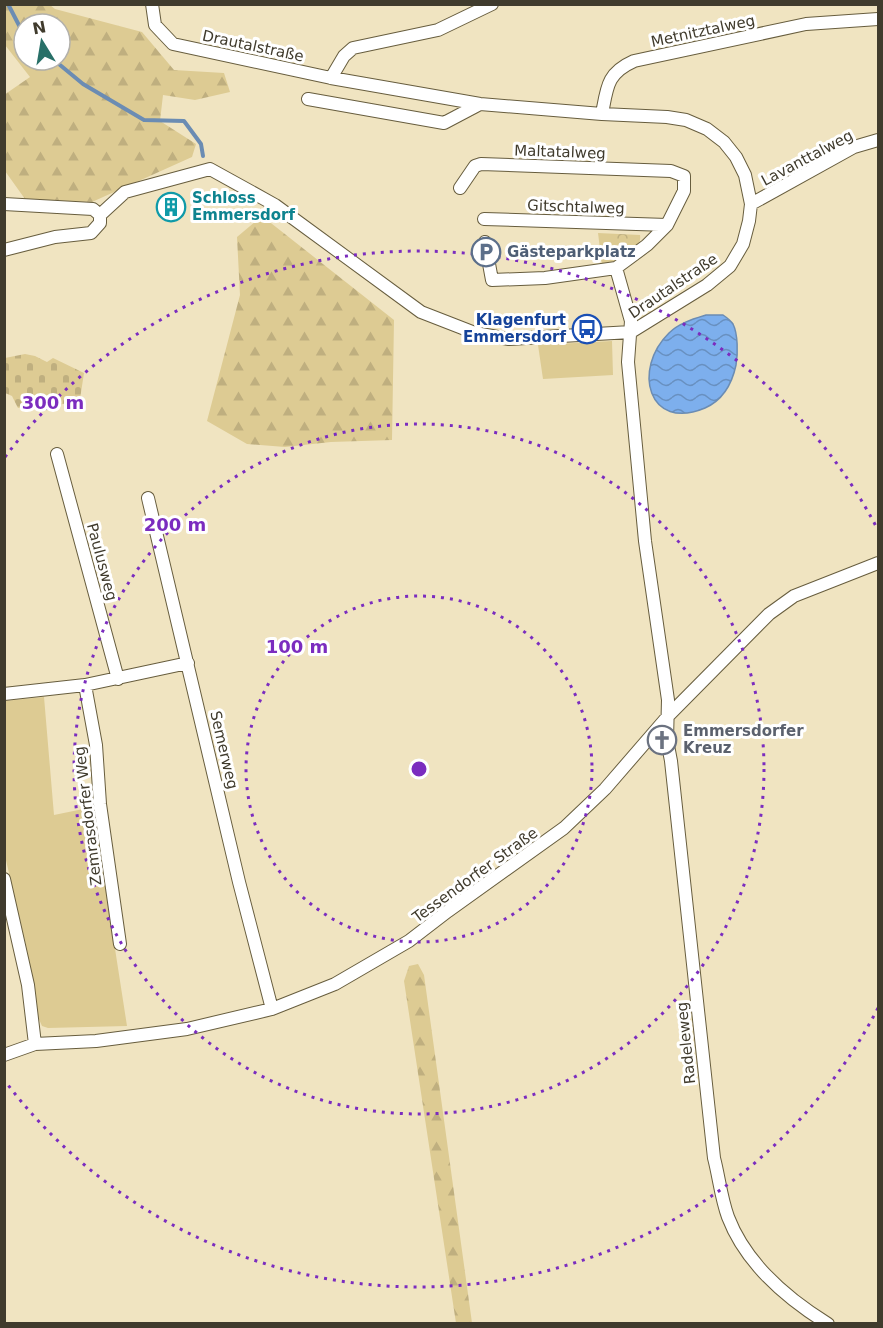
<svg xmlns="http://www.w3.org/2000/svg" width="883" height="1328" font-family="'DejaVu Sans',sans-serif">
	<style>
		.grass { fill: #ddcb93 }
		.forest { fill: url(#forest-firs); fill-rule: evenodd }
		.cemetery { fill: url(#cemetery-stones) }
		.park { fill: url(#park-crowns) }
		.water { fill: url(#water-waves); stroke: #6b8cb3; stroke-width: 1.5 }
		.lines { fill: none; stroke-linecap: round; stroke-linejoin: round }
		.stream { stroke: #6b8cb3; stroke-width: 4 }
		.minor-casing { stroke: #675d3e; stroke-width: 14 }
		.minor { stroke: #fff; stroke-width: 12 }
		.ring { fill: none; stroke: #7b2cbf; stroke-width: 3; stroke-dasharray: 3 6 }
		.labels { text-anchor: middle; stroke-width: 6; stroke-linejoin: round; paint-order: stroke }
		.street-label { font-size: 15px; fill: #403b2d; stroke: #fff }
		.culture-label { font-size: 15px; font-weight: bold; fill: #0d838f; stroke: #fff; text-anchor: start }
		.service-label { font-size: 15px; font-weight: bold; fill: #4e5e75; stroke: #fff; text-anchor: start }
		.transit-label { font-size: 15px; font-weight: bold; fill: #164399; stroke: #fff; text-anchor: end }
		.worship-label { font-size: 15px; font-weight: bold; fill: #5b616d; stroke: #fff; text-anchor: start }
		.centre { fill: #7b2cbf; stroke: #fff; stroke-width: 3 }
		.ring-label { font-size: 18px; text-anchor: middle; font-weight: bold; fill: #7b2cbf; stroke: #fff; stroke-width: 6; stroke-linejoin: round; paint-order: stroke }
	</style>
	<defs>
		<pattern id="forest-firs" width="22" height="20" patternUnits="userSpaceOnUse" patternTransform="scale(1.5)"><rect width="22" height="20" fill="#ddcb93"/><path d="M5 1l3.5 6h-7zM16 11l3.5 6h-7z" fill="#bfaf7f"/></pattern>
		<pattern id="cemetery-stones" width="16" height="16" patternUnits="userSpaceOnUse" patternTransform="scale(1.5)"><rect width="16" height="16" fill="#ddcb93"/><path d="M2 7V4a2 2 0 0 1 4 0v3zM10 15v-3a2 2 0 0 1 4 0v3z" fill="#bfaf7f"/></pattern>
		<pattern id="park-crowns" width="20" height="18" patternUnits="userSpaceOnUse" patternTransform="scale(1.5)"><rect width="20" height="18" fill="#ddcb93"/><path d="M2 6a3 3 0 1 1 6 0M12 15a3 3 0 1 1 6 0" fill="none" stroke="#bfaf7f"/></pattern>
		<pattern id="water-waves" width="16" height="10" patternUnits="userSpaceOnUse" patternTransform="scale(1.5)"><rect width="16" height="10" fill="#7dafed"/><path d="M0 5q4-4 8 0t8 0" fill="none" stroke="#6890c0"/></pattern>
	</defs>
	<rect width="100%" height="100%" fill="#f0e4c1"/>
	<path class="grass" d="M 612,341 L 613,375 L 543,379 L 538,345 Z
		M 44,697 L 54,815 L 93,807 L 127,1026 L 48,1028 L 42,1026 L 38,1017 L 27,950 L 5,856 L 4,701 Z"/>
	<path class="forest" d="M 5,4 L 50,5 L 55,9 L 142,32 L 174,70 L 224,73 L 230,92 L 195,100 L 163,95 L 160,121 L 196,144 L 192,157 L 92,202 L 25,199 L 5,171 L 4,95 L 30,77 L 5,45 ZM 24,24 L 60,24 L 60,60 L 24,60 Z
		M 262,216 L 394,320 L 392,440 L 331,442 L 285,447 L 247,444 L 207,421 L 240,295 L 237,237 Z
		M 418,964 L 424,975 L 472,1323 L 456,1323 L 404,981 L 409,966 Z"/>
	<path class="cemetery" d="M 25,354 L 35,356 L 47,362 L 53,358 L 84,373 L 80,399 L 56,406 L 47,404 L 18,408 L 12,396 L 5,393 L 5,358 Z"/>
	<path class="park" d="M 598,233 L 640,235 C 643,252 615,261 602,265 Z"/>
	<path class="water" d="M 706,315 L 723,315 C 726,317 731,321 733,324 C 738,334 738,354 736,365 C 732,384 723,400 705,408 C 648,432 632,369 669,333 C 679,323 693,319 706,315 Z"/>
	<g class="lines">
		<path class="stream" d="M 8,4 L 24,35
			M 54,60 L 83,84 L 144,120 L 184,121 L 201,144 L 203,156"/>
		<g class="minor-casing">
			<path id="minor" d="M 331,78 L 344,56 L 353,48 L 438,30 L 492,4
				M 308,99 L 444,123 L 480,104
				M 602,114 C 607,87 607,73 634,61 L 806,24 L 878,19
				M 460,188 L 475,166 L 481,164 L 671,171 L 684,176 L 684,191 L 667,225 L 647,245 L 616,268 L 545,278 L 492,280 L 485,242
				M 4,204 L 93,209 L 100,215 L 100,223 L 91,233 L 55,237 L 4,250
				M 751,204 L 854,147 L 878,140
				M 100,215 L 125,192 L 210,169 L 275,205 L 421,312 L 475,333 L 509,339 L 631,332 L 707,285 L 730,266 L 743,244 L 749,221 L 751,204 L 745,175 L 736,157 L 724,142 L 707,129 L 686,120 L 667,117 L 602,114 L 480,104 L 331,78 L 173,44 L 155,25 L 152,4
				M 484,219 L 667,225
				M 616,268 L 631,321 L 628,362 L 645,541 L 668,700 L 667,740 L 671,761 L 714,1158 C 719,1177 721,1198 728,1217 C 746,1264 786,1298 828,1324
				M 57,454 L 118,679
				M 148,498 L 239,882 L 272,1009
				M 85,685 L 96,745 L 100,804 L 120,944
				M 4,694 L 85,685 L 188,663
				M 4,879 L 28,985 L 35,1044
				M 4,1055 L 35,1044 L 96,1041 L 187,1029 L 272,1009 L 335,984 L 409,941 L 448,911 L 564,828 L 605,789 L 669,715 L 769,614 L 794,596 L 878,563"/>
		</g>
		<use href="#minor" class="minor"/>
	</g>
	<g class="ring">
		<circle cx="419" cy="769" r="173"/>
		<circle cx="419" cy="769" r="345"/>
		<path d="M878 1008A518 518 0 0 1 5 1081M5 457A518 518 0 0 1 878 530"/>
	</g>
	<defs>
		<g id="building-ring" transform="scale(1.5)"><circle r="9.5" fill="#fff" stroke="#0f9aa8" stroke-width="1.5"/><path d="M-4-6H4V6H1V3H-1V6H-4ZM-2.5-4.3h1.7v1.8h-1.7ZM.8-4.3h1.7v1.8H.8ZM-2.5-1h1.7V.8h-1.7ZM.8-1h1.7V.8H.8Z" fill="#0f9aa8"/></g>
		<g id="parking-ring" transform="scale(1.5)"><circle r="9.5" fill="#fff" stroke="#5c6f8a" stroke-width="1.5"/><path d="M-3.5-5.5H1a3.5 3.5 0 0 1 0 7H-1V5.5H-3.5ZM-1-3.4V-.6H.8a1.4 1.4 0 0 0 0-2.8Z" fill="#5c6f8a"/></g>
		<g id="bus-ring" transform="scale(1.5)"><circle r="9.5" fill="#fff" stroke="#1a4fb4" stroke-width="1.5"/><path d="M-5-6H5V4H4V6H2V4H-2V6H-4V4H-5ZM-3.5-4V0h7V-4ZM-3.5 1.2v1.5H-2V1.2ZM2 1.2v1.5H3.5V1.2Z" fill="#1a4fb4"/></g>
		<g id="church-ring" transform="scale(1.5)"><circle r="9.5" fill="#fff" stroke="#6b7280" stroke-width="1.5"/><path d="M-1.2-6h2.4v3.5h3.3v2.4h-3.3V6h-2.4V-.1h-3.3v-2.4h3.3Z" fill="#6b7280"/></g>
	</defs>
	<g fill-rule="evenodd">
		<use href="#building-ring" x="171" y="207"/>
		<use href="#parking-ring" x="486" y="252"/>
		<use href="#bus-ring" x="587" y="329"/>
		<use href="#church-ring" x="662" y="740"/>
	</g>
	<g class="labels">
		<g class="street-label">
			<text transform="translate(703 31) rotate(-12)" y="5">Metnitztalweg</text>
			<text transform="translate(253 46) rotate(12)" y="5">Drautalstraße</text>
			<text transform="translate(560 152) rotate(2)" y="5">Maltatalweg</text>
			<text transform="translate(807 158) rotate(-28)" y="5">Lavanttalweg</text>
			<text transform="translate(576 207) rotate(2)" y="5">Gitschtalweg</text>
			<text transform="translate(673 286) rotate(-34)" y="5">Drautalstraße</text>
			<text transform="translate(102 562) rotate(75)" y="5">Paulusweg</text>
			<text transform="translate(224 750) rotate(77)" y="5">Semerweg</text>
			<text transform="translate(88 816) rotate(-97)" y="5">Zemrasdorfer Weg</text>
			<text transform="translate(475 875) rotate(-36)" y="5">Tessendorfer Straße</text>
			<text transform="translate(686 1043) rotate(-96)" y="5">Radeleweg</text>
		</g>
		<g class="culture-label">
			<text x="192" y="203">Schloss<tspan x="192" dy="17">Emmersdorf</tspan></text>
		</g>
		<g class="service-label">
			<text x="507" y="257">Gästeparkplatz</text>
		</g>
		<g class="transit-label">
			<text x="566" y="325">Klagenfurt<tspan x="566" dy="17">Emmersdorf</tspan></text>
		</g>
		<g class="worship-label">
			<text x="683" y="736">Emmersdorfer<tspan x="683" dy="17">Kreuz</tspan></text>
		</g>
	</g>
	<circle cx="419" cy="769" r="9" class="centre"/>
	<g class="ring-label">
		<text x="53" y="409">300 m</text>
		<text x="175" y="531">200 m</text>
		<text x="297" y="653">100 m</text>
	</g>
	<rect width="883" height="1328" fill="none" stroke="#403b2d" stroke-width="12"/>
	<g transform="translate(42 42) rotate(349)"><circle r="28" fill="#ffffff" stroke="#b3b1ab" stroke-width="1.5"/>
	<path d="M0-4.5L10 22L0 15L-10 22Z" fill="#287068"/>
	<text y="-9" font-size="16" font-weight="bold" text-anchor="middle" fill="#403b2d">N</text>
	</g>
</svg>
